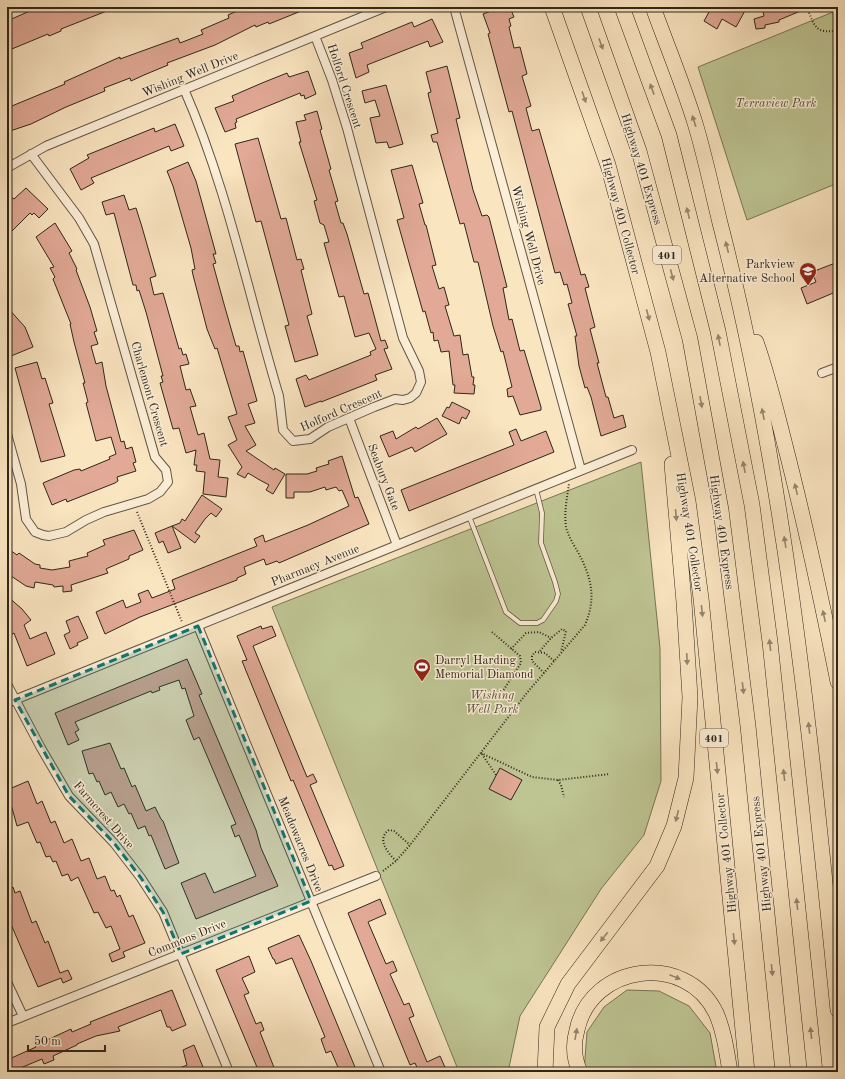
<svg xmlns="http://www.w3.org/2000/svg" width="845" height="1079" font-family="'Old Standard TT',serif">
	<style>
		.green { fill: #bec593; stroke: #767656 }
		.building { fill: #e1a996; stroke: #2f261a }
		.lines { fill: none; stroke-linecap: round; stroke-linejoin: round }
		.lane-casing { stroke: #625644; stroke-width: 5.5 }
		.street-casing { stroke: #625644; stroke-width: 10 }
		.secondary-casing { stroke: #2f261a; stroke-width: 12 }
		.highway-casing { stroke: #2f261a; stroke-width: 16 }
		.path { stroke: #2f261a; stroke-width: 2; stroke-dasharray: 1 2; stroke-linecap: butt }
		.lane { stroke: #fceed7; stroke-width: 4 }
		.street { stroke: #fceed7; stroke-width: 8 }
		.secondary { stroke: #fceed7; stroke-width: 11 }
		.highway { stroke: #fae5c1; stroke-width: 15 }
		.oneway { fill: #94866e }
		.marked { fill: #0f766e; fill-opacity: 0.2; stroke: #0f766e; stroke-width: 3; stroke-dasharray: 8 5; stroke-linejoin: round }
		.labels { text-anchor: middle; stroke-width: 3; stroke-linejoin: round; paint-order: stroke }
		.shield { fill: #fceed7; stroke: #6c6253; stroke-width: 1 }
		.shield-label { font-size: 11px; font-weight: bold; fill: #2f261a }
		.street-label { font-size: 12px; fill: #2f261a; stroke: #fceed7 }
		.park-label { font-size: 12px; font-style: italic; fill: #534e38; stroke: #fceed7 }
		.poi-label { font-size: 12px; fill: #2f261a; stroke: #fceed7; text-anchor: end }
	</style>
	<rect width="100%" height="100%" fill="#fae5c1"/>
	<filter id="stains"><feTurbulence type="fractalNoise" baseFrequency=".005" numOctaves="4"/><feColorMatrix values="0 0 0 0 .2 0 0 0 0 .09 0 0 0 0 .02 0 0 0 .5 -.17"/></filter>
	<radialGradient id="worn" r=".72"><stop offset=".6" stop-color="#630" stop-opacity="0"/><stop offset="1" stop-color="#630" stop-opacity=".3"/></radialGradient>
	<path class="green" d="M 838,10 L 838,183 L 747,220 L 698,67 Z
		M 641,462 L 660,648 L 661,781 L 644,835 L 601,889 L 520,1016 L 508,1072 L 459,1072 L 272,607 Z
		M 627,990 L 659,991 L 689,1006 L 710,1033 L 717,1072 L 584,1072 L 587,1032 L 604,1007 Z"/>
	<path class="building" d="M 39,7 L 117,7 L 61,29 L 61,31 L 49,36 L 48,34 L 7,51 L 7,21 Z
		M 246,7 L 311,7 L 269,24 L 268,22 L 256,27 L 255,25 L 215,45 L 167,63 L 168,65 L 144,75 L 131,81 L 130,78 L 104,88 L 105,91 L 66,107 L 31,124 L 7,132 L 7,108 L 65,84 L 64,82 L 120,57 L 120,59 L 178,38 L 180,43 L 203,34 L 201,30 L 229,18 L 228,15 Z
		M 502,7 L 505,7 L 507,11 L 511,10 L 514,17 L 509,19 L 511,26 L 509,27 L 514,48 L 520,47 L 527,74 L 522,76 L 531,106 L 526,108 L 532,131 L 539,129 L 580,271 L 581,275 L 585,274 L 589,287 L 585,288 L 595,327 L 590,329 L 599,363 L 597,363 L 606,397 L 608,397 L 614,418 L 623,415 L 626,427 L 601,436 L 591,397 L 587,387 L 585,388 L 579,366 L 575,336 L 577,336 L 568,304 L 572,303 L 567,284 L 564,285 L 560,272 L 555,273 L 512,111 L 509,112 L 488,34 L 490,33 L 483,14 Z
		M 699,7 L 747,7 L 736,27 L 722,19 L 717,29 L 704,21 L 709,12 Z
		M 762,7 L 810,7 L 779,20 L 779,22 L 765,25 L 765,28 L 756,29 L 754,19 L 764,16 Z
		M 432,19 L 443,42 L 430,47 L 428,41 L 367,65 L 369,72 L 356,78 L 349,53 L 363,48 L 361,43 L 412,22 L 414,27 Z
		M 447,66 L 460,118 L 456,119 L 473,190 L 482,216 L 487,215 L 489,217 L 507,287 L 503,288 L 509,320 L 512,319 L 520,351 L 524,350 L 541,407 L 541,410 L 520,415 L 513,396 L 508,397 L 507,389 L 512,387 L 503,351 L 501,352 L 493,326 L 478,262 L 474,262 L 464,223 L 460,224 L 437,142 L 433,142 L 431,135 L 438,133 L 429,98 L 428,93 L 431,92 L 426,72 Z
		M 308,71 L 316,94 L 305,99 L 304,95 L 301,96 L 300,93 L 236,119 L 237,122 L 235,123 L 236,128 L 225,132 L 215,108 L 234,101 L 232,96 L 262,83 L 287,73 L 289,77 Z
		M 386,85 L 403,144 L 389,148 L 387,142 L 376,143 L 370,118 L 380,116 L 375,100 L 365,103 L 362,91 Z
		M 317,111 L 322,129 L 320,130 L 331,169 L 329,170 L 338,201 L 335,202 L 341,223 L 343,223 L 347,234 L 364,294 L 368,293 L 381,341 L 385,340 L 388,348 L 384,349 L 392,369 L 375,375 L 377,380 L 321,402 L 321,401 L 305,407 L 296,379 L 306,375 L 309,380 L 371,355 L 370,352 L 376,349 L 369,333 L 355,337 L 344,296 L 339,297 L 324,243 L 329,242 L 324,225 L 320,223 L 314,201 L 317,200 L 299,142 L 301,142 L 296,122 L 306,120 L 304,115 Z
		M 175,124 L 184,146 L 171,151 L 169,146 L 91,178 L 94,183 L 81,190 L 70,169 L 89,158 L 87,155 L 154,128 L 155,132 Z
		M 258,138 L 281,219 L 286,218 L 297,260 L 301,259 L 304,269 L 301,270 L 312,314 L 307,316 L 318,355 L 295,362 L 285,326 L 289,325 L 261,221 L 256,222 L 235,144 Z
		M 188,162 L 196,181 L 216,254 L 213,254 L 216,263 L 213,264 L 224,304 L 236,346 L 239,346 L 240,352 L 243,351 L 257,401 L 248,404 L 255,423 L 245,426 L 256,445 L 246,451 L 274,470 L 275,468 L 285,474 L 273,494 L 266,490 L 269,485 L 258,479 L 248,473 L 245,478 L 237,474 L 242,467 L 228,445 L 237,440 L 228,417 L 237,414 L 217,348 L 215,349 L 207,329 L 193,275 L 192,270 L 195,269 L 191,248 L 173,186 L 167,171 Z
		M 412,165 L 423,203 L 419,204 L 425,225 L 426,225 L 436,265 L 432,266 L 439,289 L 444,287 L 449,305 L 445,306 L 454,336 L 460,335 L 463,355 L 468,354 L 472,377 L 474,377 L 473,385 L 475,385 L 474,394 L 454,393 L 455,385 L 453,385 L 449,351 L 441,352 L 438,340 L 434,341 L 433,332 L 431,333 L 425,311 L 423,312 L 397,220 L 404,218 L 391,170 Z
		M 26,188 L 48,209 L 39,218 L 34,213 L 32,215 L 30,213 L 7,236 L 7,201 L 11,197 L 14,199 Z
		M 124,195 L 129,210 L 136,208 L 142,227 L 156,276 L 150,278 L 154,295 L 163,293 L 179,349 L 181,348 L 183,355 L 186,354 L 189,364 L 180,366 L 186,390 L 190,389 L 196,406 L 190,407 L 198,435 L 204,433 L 210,459 L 220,460 L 218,477 L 228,478 L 226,497 L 203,494 L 205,472 L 196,471 L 197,465 L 194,465 L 196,450 L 186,453 L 179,428 L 173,429 L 160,383 L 163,382 L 161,376 L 163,376 L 146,312 L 139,290 L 137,291 L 136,285 L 133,285 L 114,213 L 106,215 L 102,202 Z
		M 55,223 L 72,251 L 69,253 L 77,269 L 76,270 L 90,307 L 97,331 L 94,332 L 98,344 L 91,346 L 96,364 L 102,362 L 106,386 L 121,442 L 124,441 L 126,449 L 132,447 L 136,462 L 133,463 L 136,471 L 117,477 L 118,481 L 115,483 L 67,502 L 66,499 L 52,505 L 43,483 L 74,470 L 80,469 L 81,471 L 110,459 L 109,457 L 116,454 L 111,437 L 96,441 L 86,403 L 88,402 L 83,383 L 85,383 L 74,342 L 70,324 L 71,324 L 53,279 L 55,277 L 50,268 L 54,267 L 36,237 Z
		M 838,262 L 838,291 L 807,304 L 801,288 L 816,282 L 812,272 Z
		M 7,307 L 25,327 L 33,347 L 11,356 L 7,346 Z
		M 37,362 L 42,379 L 45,378 L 53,403 L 49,404 L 65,456 L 41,462 L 15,368 Z
		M 452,402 L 470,411 L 466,419 L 462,417 L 459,424 L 442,416 L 447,407 L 449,408 Z
		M 437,418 L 447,434 L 415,452 L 412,447 L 389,457 L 380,436 L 393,431 L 396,439 L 416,427 L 418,429 Z
		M 516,429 L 521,441 L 546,431 L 554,452 L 409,511 L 401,490 L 514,445 L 509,432 Z
		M 342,456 L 355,498 L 358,497 L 369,524 L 279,563 L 277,561 L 266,565 L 264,559 L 244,567 L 246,574 L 237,578 L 237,580 L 140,617 L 105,634 L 96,612 L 123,600 L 126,608 L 141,602 L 138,594 L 148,590 L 152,598 L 160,595 L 175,589 L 172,580 L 257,546 L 254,539 L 263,535 L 265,542 L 308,525 L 349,506 L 342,490 L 339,491 L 336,487 L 326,490 L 325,487 L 310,492 L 294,492 L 294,498 L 286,498 L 286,474 L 307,474 L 317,471 L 316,468 L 329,464 L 328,461 Z
		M 202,495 L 222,509 L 216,517 L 211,513 L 205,519 L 195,533 L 200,536 L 195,543 L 172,526 L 180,523 L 182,519 L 185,521 Z
		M 172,526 L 181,548 L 168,553 L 163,541 L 159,543 L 155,533 Z
		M 134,530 L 143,550 L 129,556 L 129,559 L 108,568 L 106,569 L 108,573 L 71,585 L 72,591 L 63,592 L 63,586 L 54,587 L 53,585 L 35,582 L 34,588 L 26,586 L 8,574 L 11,569 L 7,566 L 7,548 L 17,555 L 19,553 L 35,564 L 40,565 L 40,568 L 52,570 L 70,567 L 69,561 L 88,556 L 87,553 L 105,545 L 103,540 Z
		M 7,596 L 22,609 L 31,620 L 24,625 L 30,639 L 46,632 L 55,654 L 27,666 L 14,633 L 11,635 L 7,630 L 7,624 L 11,621 L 9,619 L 12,616 L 7,612 Z
		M 78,616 L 88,638 L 77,643 L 78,645 L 70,649 L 64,635 L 70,632 L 66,621 Z
		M 261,626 L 262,629 L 272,626 L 276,636 L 253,646 L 307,777 L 313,774 L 317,782 L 310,785 L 344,866 L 334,870 L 332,865 L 329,866 L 293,780 L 291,781 L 242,661 L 247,660 L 237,636 Z
		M 187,659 L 202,694 L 199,695 L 256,830 L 261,848 L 278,886 L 196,919 L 181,883 L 205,873 L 214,893 L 256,876 L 239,835 L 235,837 L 231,826 L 236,824 L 199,737 L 194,740 L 186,720 L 194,716 L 185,688 L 182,689 L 179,680 L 159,687 L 160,690 L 152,693 L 151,691 L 75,722 L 79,730 L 75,732 L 79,740 L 68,745 L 55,713 Z
		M 110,743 L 121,769 L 124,768 L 132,787 L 135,785 L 146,811 L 155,807 L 161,819 L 163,821 L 179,863 L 165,869 L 151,835 L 149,836 L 145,826 L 138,829 L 131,813 L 129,814 L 124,804 L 118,807 L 111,792 L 105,795 L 99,781 L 97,782 L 93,773 L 89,774 L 82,751 Z
		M 500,768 L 522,780 L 511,800 L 489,789 Z
		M 28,781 L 37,804 L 42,801 L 51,823 L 55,821 L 64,843 L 72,839 L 81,861 L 89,858 L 97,879 L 105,876 L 111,891 L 114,890 L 117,897 L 120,895 L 129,917 L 133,915 L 145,943 L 123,952 L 125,957 L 112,962 L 109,954 L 120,949 L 111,926 L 106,928 L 98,912 L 94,913 L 78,877 L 71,881 L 68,874 L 62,876 L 56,861 L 53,862 L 50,856 L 46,857 L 40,842 L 37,843 L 28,822 L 17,826 L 7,790 Z
		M 13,887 L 15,893 L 20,891 L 32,923 L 36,921 L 45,943 L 48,941 L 60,973 L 68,970 L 72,979 L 63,983 L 61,978 L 38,987 L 10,922 L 7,923 L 7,890 Z
		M 380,899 L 386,914 L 368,922 L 386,964 L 393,961 L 397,971 L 390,974 L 404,1005 L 409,1003 L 414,1016 L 409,1018 L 427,1062 L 440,1056 L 447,1072 L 419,1072 L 415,1063 L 410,1065 L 348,913 Z
		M 299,935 L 311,961 L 357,1072 L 340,1072 L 331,1051 L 326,1053 L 321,1039 L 325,1037 L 292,958 L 276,964 L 274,959 L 273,959 L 268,948 Z
		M 249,956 L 255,972 L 242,978 L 249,993 L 244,995 L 256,1024 L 261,1022 L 264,1030 L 260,1032 L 275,1070 L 270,1072 L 259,1072 L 216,970 Z
		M 172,990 L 186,1025 L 172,1031 L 170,1027 L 167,1027 L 161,1010 L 118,1027 L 120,1031 L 96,1036 L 77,1044 L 77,1045 L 53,1056 L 54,1060 L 44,1064 L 42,1059 L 18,1069 L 19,1072 L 7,1072 L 7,1060 L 36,1047 L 34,1042 L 46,1037 L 47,1040 L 71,1029 L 72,1032 L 91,1024 L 90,1022 Z
		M 194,1045 L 205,1072 L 170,1072 L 187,1065 L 183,1050 Z"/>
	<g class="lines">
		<g class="lane-casing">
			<path id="lane" d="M 469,516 L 506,612 L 520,623 L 537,623 L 543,620 L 556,601 L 558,594 L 555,582 L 541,543 L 542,513 L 536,489"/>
		</g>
		<g class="street-casing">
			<path id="street" d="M 454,7 L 581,470
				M 184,89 C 227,187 248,293 279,396 L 283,430 L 293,441 L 310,439 L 328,427 L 374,407 L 395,399 L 403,400 L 410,398 L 416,393 L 421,382 L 419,371 L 403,338 L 347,128 L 332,80 L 315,36
				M 7,168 L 46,146 L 386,7
				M 822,373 L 838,367
				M 349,418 L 397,545
				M 7,434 L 21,484 L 26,519 L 35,532 L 43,535 L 49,536 L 66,532 L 86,520 L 104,512 L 148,499 L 160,492 L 168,482 L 166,470 L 155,457 L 94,244 L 79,218 L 31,154
				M 198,626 L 381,1072
				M 7,684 L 41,748 L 69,796 L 114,843 L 141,878 L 163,912 L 229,1072
				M 7,703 L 632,450
				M 7,982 L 23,1016
				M 7,1023 L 376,876"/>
		</g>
		<g class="secondary-casing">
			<path id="secondary" d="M 837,1072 L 838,1072"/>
		</g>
		<g class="highway-casing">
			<path id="highway" d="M 552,7 L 608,165 L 658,352 L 688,501 L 701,598 L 747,1072
				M 588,7 L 639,151 L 690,339 L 721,510 L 748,726 L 783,1072
				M 622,7 L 669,135 L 718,331 L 752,505 L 770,642 L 815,1072
				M 653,7 C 667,46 683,84 695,123 C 705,156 712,190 720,223 C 787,482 811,744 838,1010
				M 756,342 C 768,376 776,410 785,445 C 805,523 822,602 838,682
				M 545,1072 L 547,1027 L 568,984 L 657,866 L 674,826 L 686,778 L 690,697 L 684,602 L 672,464
				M 580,1072 C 574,1059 573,1044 577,1030 C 591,964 686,951 716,1013 C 724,1031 727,1053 730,1072"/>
		</g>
		<path class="path" d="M 807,7 C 814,26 816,35 838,30
			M 137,512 L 182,622
			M 492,632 L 520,656 L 521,663 L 501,694
			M 511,649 L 526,633 L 539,632 L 551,638
			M 540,651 L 551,638 L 562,629 L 566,631 L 561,652
			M 544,673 L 532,661 L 532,656 L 535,652 L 545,653 L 554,661
			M 481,753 L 532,777 L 558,780 L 610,774
			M 482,754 L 496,775
			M 558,780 L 561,785 L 564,797
			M 396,861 C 388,853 376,839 389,830 L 394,831 L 410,845
			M 383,871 L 396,861 L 410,845 L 526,694 L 585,625 C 597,597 591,577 578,552 C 573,544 568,535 566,527 C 564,512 567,498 569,484"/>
		<use href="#lane" class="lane"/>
		<use href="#street" class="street"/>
		<use href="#secondary" class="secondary"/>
		<use href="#highway" class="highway"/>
	</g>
	<defs><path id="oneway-solid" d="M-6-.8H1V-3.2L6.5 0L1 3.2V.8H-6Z"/></defs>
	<g class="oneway">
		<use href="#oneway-solid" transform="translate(601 44) rotate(70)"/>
		<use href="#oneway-solid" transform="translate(652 89) rotate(-110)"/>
		<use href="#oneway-solid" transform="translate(584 97) rotate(71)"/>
		<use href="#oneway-solid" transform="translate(694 121) rotate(-108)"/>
		<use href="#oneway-solid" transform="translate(688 213) rotate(-104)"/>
		<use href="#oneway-solid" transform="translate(727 247) rotate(-104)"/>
		<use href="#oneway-solid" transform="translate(672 275) rotate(75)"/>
		<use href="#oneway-solid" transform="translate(648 315) rotate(75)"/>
		<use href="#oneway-solid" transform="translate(719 340) rotate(-101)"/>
		<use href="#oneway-solid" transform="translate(701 402) rotate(80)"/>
		<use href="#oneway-solid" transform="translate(763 414) rotate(-101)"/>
		<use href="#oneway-solid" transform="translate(744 467) rotate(-101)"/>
		<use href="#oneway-solid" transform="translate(796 489) rotate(-103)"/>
		<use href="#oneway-solid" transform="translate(676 515) rotate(85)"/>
		<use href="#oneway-solid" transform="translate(785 542) rotate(-99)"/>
		<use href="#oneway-solid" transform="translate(702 611) rotate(84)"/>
		<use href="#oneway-solid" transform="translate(824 616) rotate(-102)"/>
		<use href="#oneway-solid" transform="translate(770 645) rotate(-96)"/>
		<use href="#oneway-solid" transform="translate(687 659) rotate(87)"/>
		<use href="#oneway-solid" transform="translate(743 688) rotate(83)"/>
		<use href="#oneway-solid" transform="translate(809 728) rotate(-97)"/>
		<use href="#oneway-solid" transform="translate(717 768) rotate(84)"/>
		<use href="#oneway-solid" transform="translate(784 775) rotate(-96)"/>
		<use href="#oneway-solid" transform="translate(677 816) rotate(104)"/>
		<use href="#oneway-solid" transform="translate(797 904) rotate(-96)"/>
		<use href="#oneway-solid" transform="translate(604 937) rotate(128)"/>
		<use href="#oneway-solid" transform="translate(734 939) rotate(84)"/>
		<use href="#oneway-solid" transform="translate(772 970) rotate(84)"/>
		<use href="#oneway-solid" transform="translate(675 977) rotate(22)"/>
		<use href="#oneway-solid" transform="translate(811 1033) rotate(-96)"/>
		<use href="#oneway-solid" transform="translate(576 1034) rotate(-80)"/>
	</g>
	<path class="marked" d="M 198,626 L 311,901 L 181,954 L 163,912 L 141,878 L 114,843 L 69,796 L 15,700 Z"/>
	<defs>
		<g id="school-pin" transform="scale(0.9)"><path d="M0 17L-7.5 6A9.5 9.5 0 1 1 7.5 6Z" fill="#8f2418" stroke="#fceed7"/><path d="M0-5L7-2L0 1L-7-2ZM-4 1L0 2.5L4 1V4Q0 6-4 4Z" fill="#fff"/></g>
		<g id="stadium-pin" transform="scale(0.9)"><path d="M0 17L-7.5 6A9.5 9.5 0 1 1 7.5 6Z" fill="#8f2418" stroke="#fceed7"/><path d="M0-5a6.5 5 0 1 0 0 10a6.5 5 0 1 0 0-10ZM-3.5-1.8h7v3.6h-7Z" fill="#fff"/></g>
	</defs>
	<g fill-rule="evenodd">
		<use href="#school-pin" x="808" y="271"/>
		<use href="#stadium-pin" x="422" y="667"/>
	</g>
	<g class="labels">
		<g class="shield">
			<rect x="653" y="246" width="28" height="18" rx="3"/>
			<rect x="700" y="729" width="28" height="18" rx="3"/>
		</g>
		<g class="shield-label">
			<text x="667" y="259">401</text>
			<text x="714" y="742">401</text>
		</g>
		<g class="street-label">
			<text transform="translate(190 74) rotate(-22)" y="4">Wishing Well Drive</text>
			<text transform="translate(345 86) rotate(72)" y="4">Holford Crescent</text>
			<text transform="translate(642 169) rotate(73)" y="4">Highway 401 Express</text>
			<text transform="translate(621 216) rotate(75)" y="4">Highway 401 Collector</text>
			<text transform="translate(529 235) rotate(75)" y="4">Wishing Well Drive</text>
			<text transform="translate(150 394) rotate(74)" y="4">Charlemont Crescent</text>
			<text transform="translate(341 410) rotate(-24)" y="4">Holford Crescent</text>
			<text transform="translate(384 477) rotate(69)" y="4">Seabury Gate</text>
			<text transform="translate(690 532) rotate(81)" y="4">Highway 401 Collector</text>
			<text transform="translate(722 532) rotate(82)" y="4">Highway 401 Express</text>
			<text transform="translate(315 565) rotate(-22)" y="4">Pharmacy Avenue</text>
			<text transform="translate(104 815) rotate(49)" y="4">Farmcrest Drive</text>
			<text transform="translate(301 844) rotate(68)" y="4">Meadowacres Drive</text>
			<text transform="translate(726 853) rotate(-96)" y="4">Highway 401 Collector</text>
			<text transform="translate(761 854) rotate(-96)" y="4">Highway 401 Express</text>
			<text transform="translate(187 938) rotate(-22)" y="4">Commons Drive</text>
		</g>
		<g class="park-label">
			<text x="776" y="107">Terraview Park</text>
			<text x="492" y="699">Wishing<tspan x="492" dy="14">Well Park</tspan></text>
		</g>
		<g class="poi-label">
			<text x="795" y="268">Parkview<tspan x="795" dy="14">Alternative School</tspan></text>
			<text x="435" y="664" text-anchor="start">Darryl Harding<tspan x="435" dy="14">Memorial Diamond</tspan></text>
		</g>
	</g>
	<rect width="845" height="1079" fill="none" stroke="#fae5c1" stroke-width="24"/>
	<rect x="8" y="8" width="829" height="1063" fill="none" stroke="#2f261a" stroke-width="2"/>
	<rect x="12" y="12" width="821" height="1055" fill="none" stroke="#2f261a"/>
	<path d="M28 1045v6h77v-6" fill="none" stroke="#2f261a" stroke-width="2"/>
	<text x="34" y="1045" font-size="12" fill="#2f261a" stroke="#fceed7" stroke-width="3" paint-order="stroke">50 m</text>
	<rect width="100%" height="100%" filter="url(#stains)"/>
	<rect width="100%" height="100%" fill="url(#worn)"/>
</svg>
